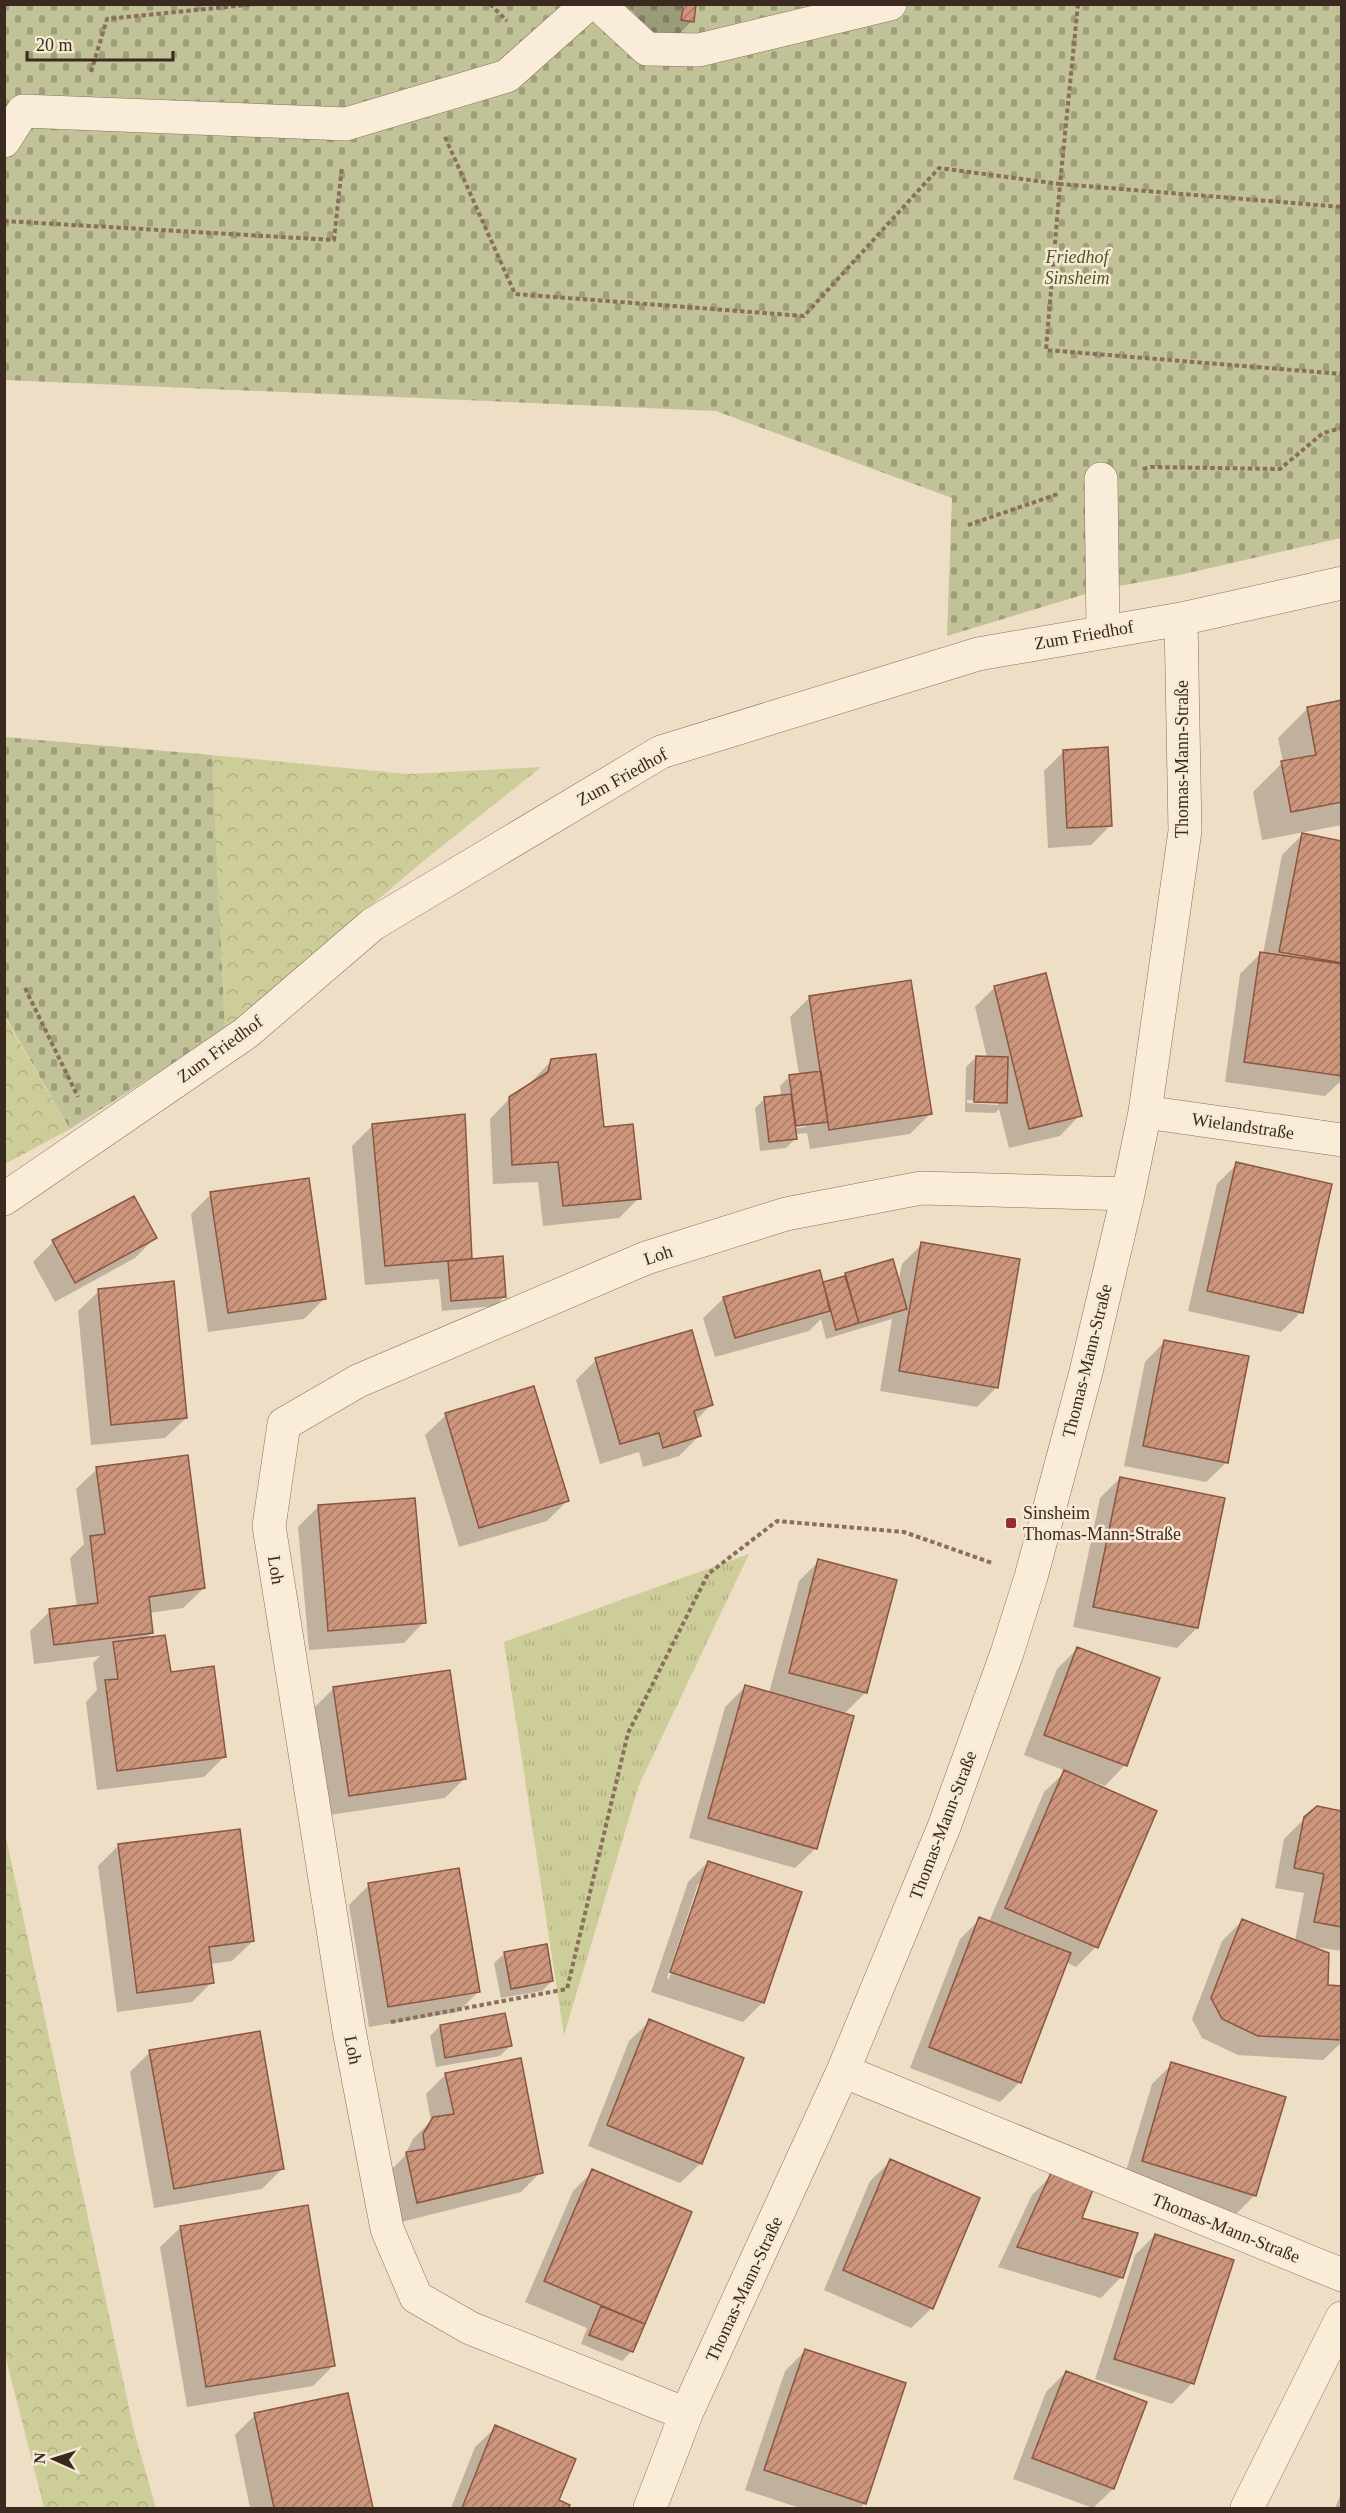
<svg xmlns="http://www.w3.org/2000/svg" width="1346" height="2513" font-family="Georgia,serif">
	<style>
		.grass { fill: url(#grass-tufts) }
		.forest { fill: url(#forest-crowns) }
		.cemetery { fill: url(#cemetery-stones) }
		.shadow { fill: #0003; fill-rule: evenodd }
		.building { fill: url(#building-hatch); stroke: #8a5641; stroke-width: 1.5 }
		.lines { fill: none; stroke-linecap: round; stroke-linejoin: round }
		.minor-casing { stroke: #8a6f5b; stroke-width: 34 }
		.path { stroke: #8a6f5b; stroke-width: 4; stroke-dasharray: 4.5 3; stroke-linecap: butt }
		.minor { stroke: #f9ecd9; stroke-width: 33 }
		.poi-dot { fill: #9a2a37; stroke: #f6e9d5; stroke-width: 2 }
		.labels { text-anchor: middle; stroke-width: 5; stroke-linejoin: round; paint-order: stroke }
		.park-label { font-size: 18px; font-style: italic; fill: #505725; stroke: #f6e9d5 }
		.street-label { font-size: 18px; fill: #3a291f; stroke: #f6e9d5 }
		.poi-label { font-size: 18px; fill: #3a291f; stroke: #f6e9d5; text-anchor: start }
	</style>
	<defs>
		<pattern id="grass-tufts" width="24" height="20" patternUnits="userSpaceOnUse" patternTransform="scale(1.5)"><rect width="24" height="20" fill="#cdcd99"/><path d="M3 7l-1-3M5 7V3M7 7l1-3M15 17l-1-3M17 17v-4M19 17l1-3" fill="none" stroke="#b1b083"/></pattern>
		<pattern id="forest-crowns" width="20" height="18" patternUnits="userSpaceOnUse" patternTransform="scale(1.5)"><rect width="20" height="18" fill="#cdcd99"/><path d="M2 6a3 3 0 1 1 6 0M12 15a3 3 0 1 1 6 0" fill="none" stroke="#b1b083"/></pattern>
		<pattern id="cemetery-stones" width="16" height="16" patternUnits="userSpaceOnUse" patternTransform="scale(1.5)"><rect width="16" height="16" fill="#c2c298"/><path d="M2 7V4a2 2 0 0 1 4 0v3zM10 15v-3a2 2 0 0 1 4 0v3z" fill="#9f9e7b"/></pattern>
		<pattern id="building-hatch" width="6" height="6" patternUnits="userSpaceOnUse" patternTransform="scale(1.5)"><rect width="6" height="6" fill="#cd957b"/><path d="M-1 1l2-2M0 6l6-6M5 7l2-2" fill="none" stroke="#a77a64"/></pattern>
	</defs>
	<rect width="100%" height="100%" fill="#efdec6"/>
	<path class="grass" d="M 749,1554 L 639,1785 L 564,2035 L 504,1642 Z"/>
	<path class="forest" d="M 212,755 L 408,774 L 541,767 L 421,863 L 225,1030 Z
		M 4,1016 L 70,1129 L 5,1164 L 4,1164 Z
		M 5,1833 L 134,2431 L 156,2508 L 44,2508 L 5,2355 Z"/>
	<path class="cemetery" d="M 5,5 L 1341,5 L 1341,538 L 1180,575 L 1102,589 L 947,636 L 952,498 L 716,411 L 5,380 Z
		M 4,737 L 212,755 L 225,1030 L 70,1129 L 5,1016 Z"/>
	<path class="shadow" d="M 627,4 L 700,4 L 693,10 L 692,21 L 663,50 Z
		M 1342,702 L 1342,825 L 1262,840 L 1253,792 L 1283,762 L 1278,738 L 1307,709 Z
		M 1064,751 L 1111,825 L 1091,845 L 1048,848 L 1044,771 Z
		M 1302,835 L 1342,842 L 1342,1080 L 1325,1096 L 1225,1082 L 1240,974 L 1260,954 L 1263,954 L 1282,855 Z
		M 995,987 L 1080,1115 L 1060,1136 L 1009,1148 L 999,1109 L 995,1113 L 965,1112 L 966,1067 L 976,1057 L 987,1058 L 975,1007 ZM 967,1100 L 998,1102 L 998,1105 L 967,1103 Z
		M 810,997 L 930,1114 L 910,1134 L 810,1149 L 807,1133 L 795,1134 L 796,1138 L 786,1148 L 760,1151 L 755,1108 L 765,1098 L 781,1096 L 780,1086 L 790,1076 L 799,1075 L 790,1017 ZM 806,1124 L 806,1127 L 789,1129 L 788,1126 Z
		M 552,1060 L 603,1129 L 639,1198 L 619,1218 L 543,1226 L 538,1182 L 493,1184 L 490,1119 L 510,1098 L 531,1085 L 532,1081 Z
		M 373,1125 L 471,1260 L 505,1296 L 495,1306 L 442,1311 L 439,1279 L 365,1285 L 352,1146 Z
		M 1237,1164 L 1301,1312 L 1281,1332 L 1188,1311 L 1217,1184 Z
		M 211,1194 L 325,1298 L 304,1319 L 208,1332 L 191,1214 Z
		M 155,1238 L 135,1258 L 55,1302 L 33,1262 L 53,1242 Z
		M 922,1244 L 997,1387 L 977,1407 L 880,1391 L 892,1319 L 826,1339 L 821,1319 L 809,1331 L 715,1357 L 703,1318 L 724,1298 L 822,1285 L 841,1279 L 845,1274 L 898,1283 L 902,1264 Z
		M 99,1291 L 186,1418 L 165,1438 L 91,1445 L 78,1311 Z
		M 1165,1341 L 1227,1462 L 1206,1482 L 1124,1466 L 1145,1362 Z
		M 596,1360 L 711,1405 L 695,1421 L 699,1436 L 679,1456 L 643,1467 L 639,1452 L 600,1464 L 576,1380 Z
		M 446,1415 L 567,1501 L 547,1521 L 459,1547 L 425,1435 Z
		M 97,1469 L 204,1588 L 183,1608 L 150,1613 L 152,1632 L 145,1639 L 224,1757 L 204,1777 L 97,1790 L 86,1702 L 97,1690 L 93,1663 L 100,1656 L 34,1664 L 30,1631 L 50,1611 L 77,1607 L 70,1558 L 84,1544 L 76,1489 Z
		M 1120,1478 L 1197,1628 L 1177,1648 L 1073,1627 L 1100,1498 Z
		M 318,1507 L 424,1622 L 404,1643 L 309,1650 L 298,1527 Z
		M 819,1561 L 866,1692 L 844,1714 L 816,1848 L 795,1868 L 689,1838 L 725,1707 L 745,1687 L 769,1693 L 799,1581 Z
		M 1077,1649 L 1158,1679 L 1125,1765 L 1105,1786 L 1074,1774 L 1073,1776 L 1096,1947 L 1076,1967 L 1066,1962 L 1020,2082 L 1000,2102 L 910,2068 L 960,1939 L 980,1919 L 989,1922 L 1044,1792 L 1066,1771 L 1024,1755 L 1057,1669 Z
		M 333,1689 L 465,1778 L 445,1798 L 329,1815 L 313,1709 Z
		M 1342,1812 L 1342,1951 L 1307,1946 L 1326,1987 L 1342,1987 L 1342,2042 L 1323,2060 L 1238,2055 L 1202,2038 L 1192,2019 L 1222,1941 L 1242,1921 L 1295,1941 L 1304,1893 L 1275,1888 L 1284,1839 L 1305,1818 Z
		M 118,1846 L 253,1941 L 232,1961 L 210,1964 L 212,1982 L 192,2002 L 117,2012 L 98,1866 Z
		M 708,1862 L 763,2002 L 743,2022 L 651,1992 L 688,1882 ZM 698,1884 L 702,1884 L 669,1979 L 667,1978 Z
		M 369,1885 L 478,1992 L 458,2012 L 369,2027 L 349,1905 Z
		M 504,1954 L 552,1981 L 542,1991 L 501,1998 L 494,1963 Z
		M 650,2021 L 701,2163 L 680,2183 L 588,2146 L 629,2041 Z
		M 440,2026 L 510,2046 L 500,2056 L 436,2067 L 430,2036 Z
		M 150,2052 L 282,2169 L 262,2189 L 154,2208 L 130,2072 Z
		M 1172,2064 L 1255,2195 L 1235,2215 L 1123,2181 L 1152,2084 Z
		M 446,2074 L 541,2172 L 521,2192 L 397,2223 L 387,2174 L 404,2157 L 413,2139 L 431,2121 L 426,2094 Z
		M 891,2161 L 932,2308 L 911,2328 L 824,2290 L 870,2181 Z
		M 593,2171 L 643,2323 L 632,2351 L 622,2361 L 581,2344 L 587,2328 L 525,2302 L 573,2191 Z
		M 1052,2175 L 1121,2277 L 1101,2298 L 998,2267 L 1032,2195 Z
		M 181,2227 L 333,2366 L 313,2386 L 187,2407 L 160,2247 Z
		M 1155,2235 L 1232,2261 L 1192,2383 L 1172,2404 L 1095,2379 L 1135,2255 Z
		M 805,2351 L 865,2503 L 860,2508 L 800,2508 L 745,2490 L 785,2371 Z
		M 1066,2372 L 1145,2402 L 1113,2489 L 1093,2508 L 1013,2479 L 1046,2392 Z
		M 347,2395 L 371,2508 L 250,2508 L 235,2435 L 255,2415 Z
		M 496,2427 L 557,2501 L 568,2505 L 567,2508 L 451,2508 L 475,2447 Z
		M 1342,2492 L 1342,2508 L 1335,2508 Z"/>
	<path class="building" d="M 680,4 L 696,4 L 694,22 L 681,20 L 683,8 Z
		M 1342,700 L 1342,802 L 1291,812 L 1281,761 L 1316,755 L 1307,707 Z
		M 1108,747 L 1112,826 L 1067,828 L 1063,750 Z
		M 1302,833 L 1342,841 L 1342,963 L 1279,952 Z
		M 1260,952 L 1342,964 L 1342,1076 L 1244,1062 Z
		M 1046,973 L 1082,1116 L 1029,1129 L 994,986 Z
		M 911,980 L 932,1114 L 829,1130 L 809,996 Z
		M 596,1054 L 604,1127 L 633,1124 L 641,1199 L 563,1206 L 558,1162 L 512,1165 L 509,1097 L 548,1072 L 551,1059 Z
		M 976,1056 L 1008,1057 L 1007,1103 L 974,1102 Z
		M 821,1071 L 828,1122 L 796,1126 L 789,1075 Z
		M 791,1094 L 797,1139 L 769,1142 L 764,1097 Z
		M 465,1114 L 472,1259 L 385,1266 L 372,1124 Z
		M 1236,1162 L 1332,1184 L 1303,1313 L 1207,1291 Z
		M 309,1178 L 326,1299 L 228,1313 L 210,1192 Z
		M 134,1196 L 157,1238 L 75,1283 L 52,1240 Z
		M 921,1242 L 1020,1259 L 998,1388 L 899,1371 Z
		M 503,1256 L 506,1297 L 451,1301 L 448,1261 Z
		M 893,1259 L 907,1309 L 859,1323 L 845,1273 Z
		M 820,1270 L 830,1311 L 735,1338 L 723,1297 Z
		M 845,1276 L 859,1323 L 836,1330 L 823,1282 Z
		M 174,1281 L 187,1418 L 111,1425 L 98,1289 Z
		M 692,1330 L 713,1405 L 694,1411 L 701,1436 L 663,1448 L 659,1433 L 620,1444 L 595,1358 Z
		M 1164,1340 L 1249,1356 L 1228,1463 L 1143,1446 Z
		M 534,1386 L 569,1501 L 479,1528 L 445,1413 Z
		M 188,1455 L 205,1588 L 149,1597 L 153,1633 L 54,1645 L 49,1609 L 98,1603 L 90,1536 L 105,1534 L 96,1467 Z
		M 1120,1477 L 1225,1498 L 1198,1628 L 1093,1607 Z
		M 415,1498 L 426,1623 L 328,1631 L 318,1505 Z
		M 818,1559 L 897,1580 L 867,1693 L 789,1673 Z
		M 165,1635 L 171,1672 L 214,1666 L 226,1757 L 117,1771 L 105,1680 L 118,1679 L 113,1642 Z
		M 1077,1647 L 1160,1678 L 1127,1766 L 1044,1735 Z
		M 450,1670 L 466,1779 L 349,1796 L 333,1687 Z
		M 745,1685 L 854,1716 L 817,1849 L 708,1818 Z
		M 1064,1770 L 1157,1811 L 1098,1948 L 1005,1908 Z
		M 1317,1806 L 1342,1811 L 1342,1927 L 1314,1922 L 1324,1874 L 1294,1868 L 1304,1817 Z
		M 240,1829 L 254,1941 L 209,1947 L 214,1983 L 137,1993 L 118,1844 Z
		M 708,1861 L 802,1892 L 764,2003 L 670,1972 Z
		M 459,1868 L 480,1992 L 388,2007 L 368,1883 Z
		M 979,1917 L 1071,1953 L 1021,2083 L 929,2047 Z
		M 1242,1919 L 1329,1953 L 1328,1985 L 1342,1986 L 1342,2040 L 1258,2036 L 1222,2019 L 1211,1998 Z
		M 547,1944 L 553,1981 L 511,1989 L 504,1952 Z
		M 505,2013 L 512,2046 L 445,2058 L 440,2025 Z
		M 649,2019 L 744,2058 L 702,2164 L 607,2125 Z
		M 260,2031 L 284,2169 L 174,2189 L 149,2050 Z
		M 521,2058 L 543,2173 L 417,2203 L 406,2152 L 425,2149 L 423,2134 L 433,2117 L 454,2114 L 445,2073 Z
		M 1171,2062 L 1286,2097 L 1256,2196 L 1142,2161 Z
		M 890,2159 L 980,2198 L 933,2309 L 843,2270 Z
		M 592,2169 L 692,2212 L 645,2324 L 544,2281 Z
		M 1051,2173 L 1094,2187 L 1082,2218 L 1138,2233 L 1123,2278 L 1017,2247 Z
		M 308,2205 L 335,2366 L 206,2387 L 180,2226 Z
		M 1155,2234 L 1234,2260 L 1194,2384 L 1114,2359 Z
		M 601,2306 L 645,2324 L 633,2352 L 589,2335 Z
		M 805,2349 L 906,2383 L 866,2504 L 764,2470 Z
		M 1066,2371 L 1147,2402 L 1114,2489 L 1032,2458 Z
		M 348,2393 L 373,2508 L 274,2508 L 254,2413 Z
		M 495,2425 L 576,2459 L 559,2500 L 570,2505 L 568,2508 L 462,2508 Z"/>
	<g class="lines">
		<g class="minor-casing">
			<path id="minor" d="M 598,4 L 647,49 L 699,50 L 890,4
				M 4,141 L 23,111 L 346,124 L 507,76 L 588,4
				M 1101,479 L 1103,632
				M 1145,1112 L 1342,1140
				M 4,1199 L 246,1033 L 373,924 L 661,752 L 978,654 L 1181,619 L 1342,583
				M 843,2071 L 1342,2275
				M 686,2414 L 470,2328 L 416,2297 L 387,2229 L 349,2030 L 269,1526 L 284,1424 L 358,1381 L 646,1258 L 786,1214 L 921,1188 L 1128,1194
				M 650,2508 L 686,2414 L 843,2071 L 944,1827 L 1007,1653 L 1031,1577 L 1086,1372 L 1128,1194 L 1145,1112 L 1185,831 L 1181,619
				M 1247,2508 L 1342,2318"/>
		</g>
		<path class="path" d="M 490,4 L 507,21
			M 1078,4 L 1060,184 L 1342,207
			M 91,72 L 107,19 L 256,4
			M 445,137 L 515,294 L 804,316 L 939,168 L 1060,184 L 1046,350 L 1342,374
			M 4,221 L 334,240 L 342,166
			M 1143,469 L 1151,467 L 1280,469 L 1323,433 L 1342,428
			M 968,525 L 1058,494
			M 25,988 L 78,1097
			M 391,2022 L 567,1989 L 628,1733 L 708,1574 L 777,1521 L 904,1532 L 992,1563"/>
		<use href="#minor" class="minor"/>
	</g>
	<rect class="poi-dot" x="1005" y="1517" width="12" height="12" rx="3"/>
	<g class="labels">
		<g class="park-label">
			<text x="1077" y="263">Friedhof<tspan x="1077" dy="21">Sinsheim</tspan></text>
		</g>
		<g class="street-label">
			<text transform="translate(1084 635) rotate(-10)" y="6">Zum Friedhof</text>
			<text transform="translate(1182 759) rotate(-90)" y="6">Thomas-Mann-Straße</text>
			<text transform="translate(622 777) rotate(-29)" y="6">Zum Friedhof</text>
			<text transform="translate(220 1049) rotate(-36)" y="6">Zum Friedhof</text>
			<text transform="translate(1243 1126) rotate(8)" y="6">Wielandstraße</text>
			<text transform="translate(658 1255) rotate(-19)" y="6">Loh</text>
			<text transform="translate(1087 1361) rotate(-76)" y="6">Thomas-Mann-Straße</text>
			<text transform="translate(276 1570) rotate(81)" y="6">Loh</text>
			<text transform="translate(943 1825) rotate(-69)" y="6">Thomas-Mann-Straße</text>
			<text transform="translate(353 2050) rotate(79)" y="6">Loh</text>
			<text transform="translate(1226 2228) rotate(22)" y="6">Thomas-Mann-Straße</text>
			<text transform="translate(744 2289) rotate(-65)" y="6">Thomas-Mann-Straße</text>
		</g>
		<g class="poi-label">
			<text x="1023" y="1519">Sinsheim<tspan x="1023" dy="21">Thomas-Mann-Straße</tspan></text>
		</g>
	</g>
	<rect width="1346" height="2513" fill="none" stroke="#3a291f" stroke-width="12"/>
	<g transform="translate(54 2459) rotate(273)" stroke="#f6e9d5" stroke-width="4.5" paint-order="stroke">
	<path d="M0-4.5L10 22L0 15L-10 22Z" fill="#3a291f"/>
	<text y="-9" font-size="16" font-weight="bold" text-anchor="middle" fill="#3a291f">N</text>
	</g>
	<path d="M27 51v9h146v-9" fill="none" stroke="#3a291f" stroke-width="3"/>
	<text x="36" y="51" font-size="18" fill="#3a291f" stroke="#f6e9d5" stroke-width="4.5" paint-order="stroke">20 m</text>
</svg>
